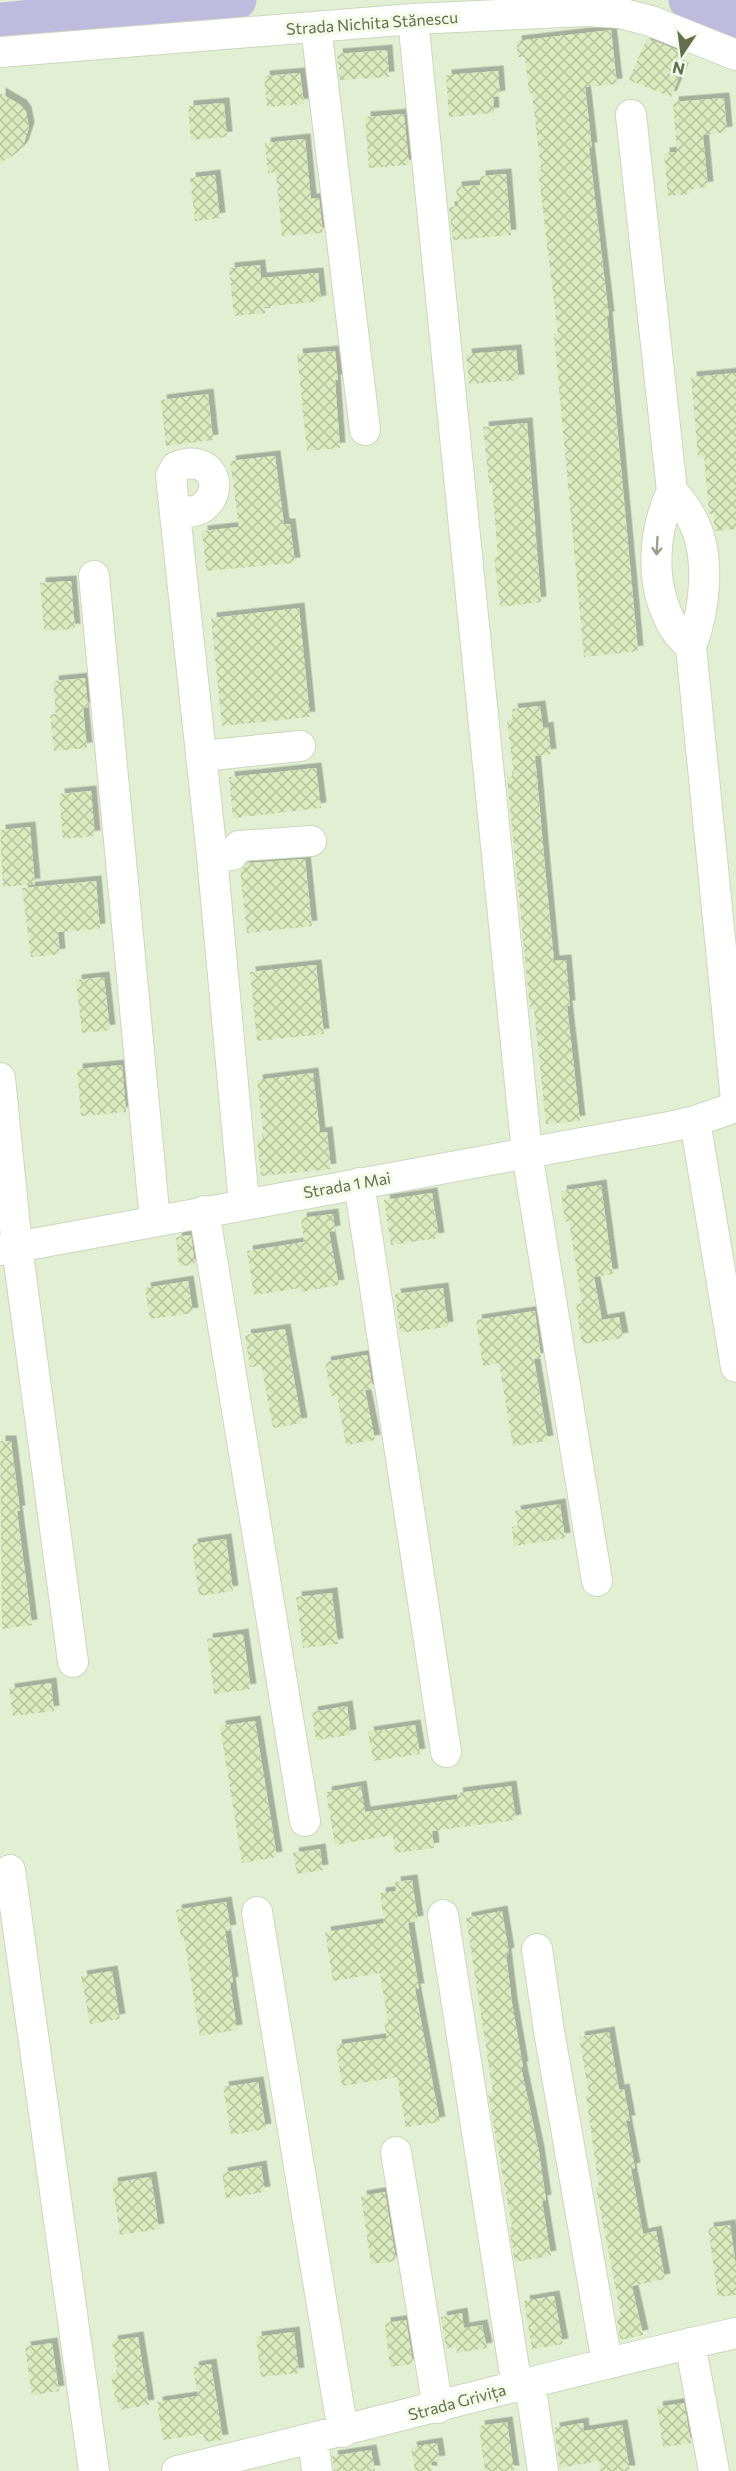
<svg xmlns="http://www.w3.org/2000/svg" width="736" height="2471" font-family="Commissioner,sans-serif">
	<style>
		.residential { fill: #e2efd3 }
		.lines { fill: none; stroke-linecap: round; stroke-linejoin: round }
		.river { stroke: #bebbdf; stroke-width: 39 }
		.building { fill: url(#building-cross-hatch); filter: url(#shadow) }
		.minor-casing { stroke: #ccd7bc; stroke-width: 32 }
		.minor { stroke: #fff; stroke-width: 30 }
		.oneway { stroke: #9aa18b }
		.labels { text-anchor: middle; stroke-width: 6; stroke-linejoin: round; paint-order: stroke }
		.street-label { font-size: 16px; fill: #646e4d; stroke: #f2fce9 }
	</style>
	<defs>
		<pattern id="building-cross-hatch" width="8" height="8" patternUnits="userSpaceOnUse" patternTransform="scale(1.5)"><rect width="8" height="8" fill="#dcebbf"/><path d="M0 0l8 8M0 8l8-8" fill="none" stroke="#b6c39d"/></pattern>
		<filter id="shadow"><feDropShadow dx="5.5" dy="-5.5" stdDeviation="0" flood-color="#0004"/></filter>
	</defs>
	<rect width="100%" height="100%" fill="#edf9e4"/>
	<path class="residential" d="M 0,0 L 736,0 L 736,2471 L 0,2471 Z"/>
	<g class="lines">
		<path class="river" d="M 688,0 L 736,18
			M 0,22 L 237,0"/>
	</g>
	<path class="building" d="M 611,30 L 617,84 L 585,87 L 592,148 L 589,148 L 609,317 L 607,317 L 638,651 L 584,657 L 554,334 L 558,334 L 538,170 L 541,170 L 532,93 L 529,93 L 525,57 L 518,57 L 516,41 Z
		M 647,38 L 682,52 L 676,65 L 683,68 L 671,97 L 629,80 Z
		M 387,50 L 389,77 L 340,80 L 337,54 Z
		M 498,71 L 500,96 L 493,97 L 494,113 L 449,117 L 446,75 Z
		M 300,73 L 304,104 L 267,107 L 264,76 Z
		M 0,93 L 21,105 L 26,112 L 29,128 L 23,146 L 17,153 L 0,163 Z
		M 724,98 L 727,132 L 703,135 L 708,187 L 689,189 L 689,194 L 668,196 L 664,153 L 677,152 L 673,102 Z
		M 224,103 L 227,137 L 191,140 L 188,106 Z
		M 404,114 L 409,165 L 369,168 L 365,117 Z
		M 305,139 L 311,199 L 319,198 L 323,233 L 282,236 L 276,172 L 268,173 L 265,143 Z
		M 506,174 L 511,235 L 453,240 L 449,207 L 458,206 L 456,187 L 480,185 L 480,176 Z
		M 215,175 L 220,218 L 195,221 L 190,178 Z
		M 260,265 L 261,278 L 318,273 L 321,301 L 264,307 L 265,313 L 234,316 L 229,268 Z
		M 516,350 L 519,380 L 469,384 L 466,354 Z
		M 335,351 L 338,380 L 335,380 L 340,448 L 307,451 L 297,354 Z
		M 736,373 L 736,529 L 715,531 L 713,514 L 709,514 L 704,456 L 698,457 L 691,377 Z
		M 208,394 L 213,440 L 166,446 L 161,400 Z
		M 527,423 L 541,602 L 500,607 L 494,557 L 498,557 L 492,483 L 489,483 L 483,427 Z
		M 275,456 L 284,524 L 290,524 L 295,563 L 206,571 L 202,531 L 239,527 L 230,461 Z
		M 71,581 L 75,629 L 44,631 L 40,583 Z
		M 299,608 L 310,717 L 222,726 L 211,618 Z
		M 85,678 L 88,707 L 83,708 L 87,748 L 54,751 L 50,714 L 56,714 L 53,681 Z
		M 540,706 L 543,728 L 548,727 L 551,754 L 535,756 L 546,878 L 554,961 L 566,960 L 570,1006 L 567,1006 L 580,1121 L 546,1124 L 534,1009 L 530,1009 L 507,777 L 514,776 L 507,720 L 514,720 L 512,709 Z
		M 316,768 L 321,808 L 233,818 L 229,777 Z
		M 91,791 L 95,836 L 63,839 L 59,794 Z
		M 30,827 L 35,884 L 3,887 L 0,830 Z
		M 305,859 L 312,926 L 247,933 L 240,870 L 248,863 Z
		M 96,881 L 100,929 L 58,932 L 60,954 L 31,957 L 22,888 Z
		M 316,965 L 324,1034 L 257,1041 L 250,972 Z
		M 104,977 L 110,1030 L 82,1033 L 76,980 Z
		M 122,1065 L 126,1112 L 81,1116 L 77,1069 Z
		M 313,1073 L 320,1133 L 327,1132 L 331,1169 L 261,1176 L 257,1139 L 264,1139 L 257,1080 Z
		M 601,1185 L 613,1274 L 594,1277 L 602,1320 L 619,1317 L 623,1338 L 582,1344 L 576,1304 L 582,1303 L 569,1221 L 565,1222 L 561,1191 Z
		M 432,1193 L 439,1238 L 391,1245 L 384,1200 Z
		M 333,1214 L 335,1231 L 329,1232 L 339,1285 L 301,1292 L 300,1288 L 254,1295 L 247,1251 L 304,1242 L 301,1218 Z
		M 191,1235 L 195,1265 L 179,1266 L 176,1237 Z
		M 188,1281 L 193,1313 L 150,1319 L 145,1288 Z
		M 443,1288 L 448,1327 L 400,1333 L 395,1294 Z
		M 535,1311 L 541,1358 L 534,1359 L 548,1441 L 513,1446 L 499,1363 L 483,1366 L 476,1320 Z
		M 285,1329 L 302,1423 L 273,1428 L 261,1365 L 250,1367 L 245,1335 Z
		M 367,1355 L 373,1389 L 365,1390 L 375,1440 L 346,1445 L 337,1395 L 331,1396 L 325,1362 Z
		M 0,1441 L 11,1441 L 20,1511 L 17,1511 L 32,1625 L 2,1629 Z
		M 560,1504 L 565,1538 L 514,1546 L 512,1527 L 518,1526 L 515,1511 Z
		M 226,1539 L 233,1591 L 199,1596 L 192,1544 Z
		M 332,1593 L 338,1644 L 303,1648 L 296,1597 Z
		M 243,1634 L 251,1689 L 214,1694 L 207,1639 Z
		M 51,1683 L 54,1711 L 13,1716 L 9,1689 Z
		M 347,1706 L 351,1735 L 316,1740 L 312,1712 Z
		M 255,1721 L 277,1857 L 242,1863 L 220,1726 Z
		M 415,1725 L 420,1754 L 373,1761 L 368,1732 Z
		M 361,1786 L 365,1812 L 458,1799 L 457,1793 L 511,1786 L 516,1820 L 432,1831 L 434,1848 L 395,1853 L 393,1835 L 335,1845 L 326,1792 Z
		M 320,1849 L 323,1870 L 297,1874 L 293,1853 Z
		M 412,1880 L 418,1921 L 408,1923 L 419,1989 L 415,1989 L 440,2122 L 406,2127 L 397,2077 L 342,2086 L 336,2045 L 387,2038 L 384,2022 L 388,2022 L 380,1973 L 333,1981 L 325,1932 L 384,1923 L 380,1893 L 396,1891 L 395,1882 Z
		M 226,1902 L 231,1930 L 225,1931 L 233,1982 L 230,1983 L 237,2030 L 200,2036 L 184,1938 L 181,1938 L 176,1910 Z
		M 502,1911 L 509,1953 L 506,1954 L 512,2003 L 523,2067 L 521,2067 L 539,2152 L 546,2200 L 542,2201 L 551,2256 L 515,2262 L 509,2228 L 512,2227 L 488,2094 L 493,2093 L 466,1918 Z
		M 112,1971 L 120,2019 L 90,2024 L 81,1976 Z
		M 609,2032 L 619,2090 L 624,2089 L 630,2121 L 626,2121 L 635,2168 L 631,2169 L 643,2234 L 656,2231 L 665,2279 L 632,2286 L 643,2335 L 620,2340 L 617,2317 L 621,2316 L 596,2188 L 599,2187 L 586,2096 L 589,2095 L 579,2037 Z
		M 258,2082 L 266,2129 L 231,2135 L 223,2087 Z
		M 261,2166 L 265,2192 L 226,2198 L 222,2173 Z
		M 151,2177 L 159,2229 L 120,2235 L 112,2183 Z
		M 385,2192 L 396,2261 L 371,2264 L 361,2196 Z
		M 730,2225 L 736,2266 L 736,2295 L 718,2297 L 708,2228 Z
		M 554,2296 L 563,2344 L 532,2349 L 524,2301 Z
		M 462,2313 L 464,2328 L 482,2325 L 487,2348 L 457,2353 L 456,2347 L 446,2348 L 441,2317 Z
		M 406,2320 L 413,2364 L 390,2367 L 385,2323 Z
		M 294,2332 L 299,2373 L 261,2377 L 256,2337 Z
		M 138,2337 L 149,2405 L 120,2410 L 118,2402 L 116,2402 L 111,2375 L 118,2374 L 112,2341 Z
		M 52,2343 L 59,2391 L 32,2395 L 25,2347 Z
		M 211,2364 L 223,2440 L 205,2442 L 203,2434 L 163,2440 L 157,2402 L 198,2396 L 193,2367 Z
		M 684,2403 L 691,2443 L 663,2447 L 657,2407 Z
		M 507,2422 L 514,2471 L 485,2471 L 479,2426 Z
		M 583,2423 L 584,2431 L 622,2425 L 630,2471 L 600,2471 L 599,2461 L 560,2468 L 554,2428 Z
		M 437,2443 L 440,2461 L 431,2462 L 432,2471 L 415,2471 L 411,2447 Z
		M 371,2450 L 375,2471 L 334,2471 L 332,2456 Z"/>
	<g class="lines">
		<g class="minor-casing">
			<path id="minor" d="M 413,19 L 527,1153 L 597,1581
				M 316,27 L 365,430
				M 0,52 L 413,19 L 586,11 L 620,13 L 651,21 L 736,55
				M 631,115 L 672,491 C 679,499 686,508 691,517 C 712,554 705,610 691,647 L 736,1100
				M 672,491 C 653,532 649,584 673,626 C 677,634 685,641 691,647
				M 175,512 C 184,512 195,513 203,507 C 227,488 210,452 176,467 L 171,476 L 172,486 L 212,856 L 244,1203
				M 94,576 L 155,1221
				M 202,756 L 300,746
				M 212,856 L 232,855 L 239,846 L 311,841
				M 0,1078 L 17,1247 L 73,1662
				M 695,1121 L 736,1367
				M 359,1183 L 446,1752
				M 204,1211 L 305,1821
				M 0,1250 L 669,1127 L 695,1121 L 736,1107
				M 10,1870 L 94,2471
				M 257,1912 L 343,2432
				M 443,1915 L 517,2387
				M 537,1949 L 549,2031 L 607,2363
				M 396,2152 L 438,2408
				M 690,2343 L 714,2471
				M 530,2383 L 543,2471
				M 313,2439 L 317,2471
				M 177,2471 C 364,2427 549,2375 736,2333"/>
		</g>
		<use href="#minor" class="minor"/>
	</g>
	<defs><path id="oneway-shaft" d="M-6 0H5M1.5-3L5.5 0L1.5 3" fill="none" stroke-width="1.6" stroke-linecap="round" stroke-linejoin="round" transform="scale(1.5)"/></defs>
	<use class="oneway" href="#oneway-shaft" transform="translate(657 546) rotate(93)"/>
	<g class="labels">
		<g class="street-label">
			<text transform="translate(372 23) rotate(-4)" y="6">Strada Nichita Stănescu</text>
			<text transform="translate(347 1185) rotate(-10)" y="6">Strada 1 Mai</text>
			<text transform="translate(457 2402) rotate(-15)" y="6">Strada Grivița</text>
		</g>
	</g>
	<g transform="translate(682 54) rotate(193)" stroke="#f2fce9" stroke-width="4.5" paint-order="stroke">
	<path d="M0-4.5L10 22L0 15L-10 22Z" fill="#646e4d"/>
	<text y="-9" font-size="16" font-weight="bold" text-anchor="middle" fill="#646e4d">N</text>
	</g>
</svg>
